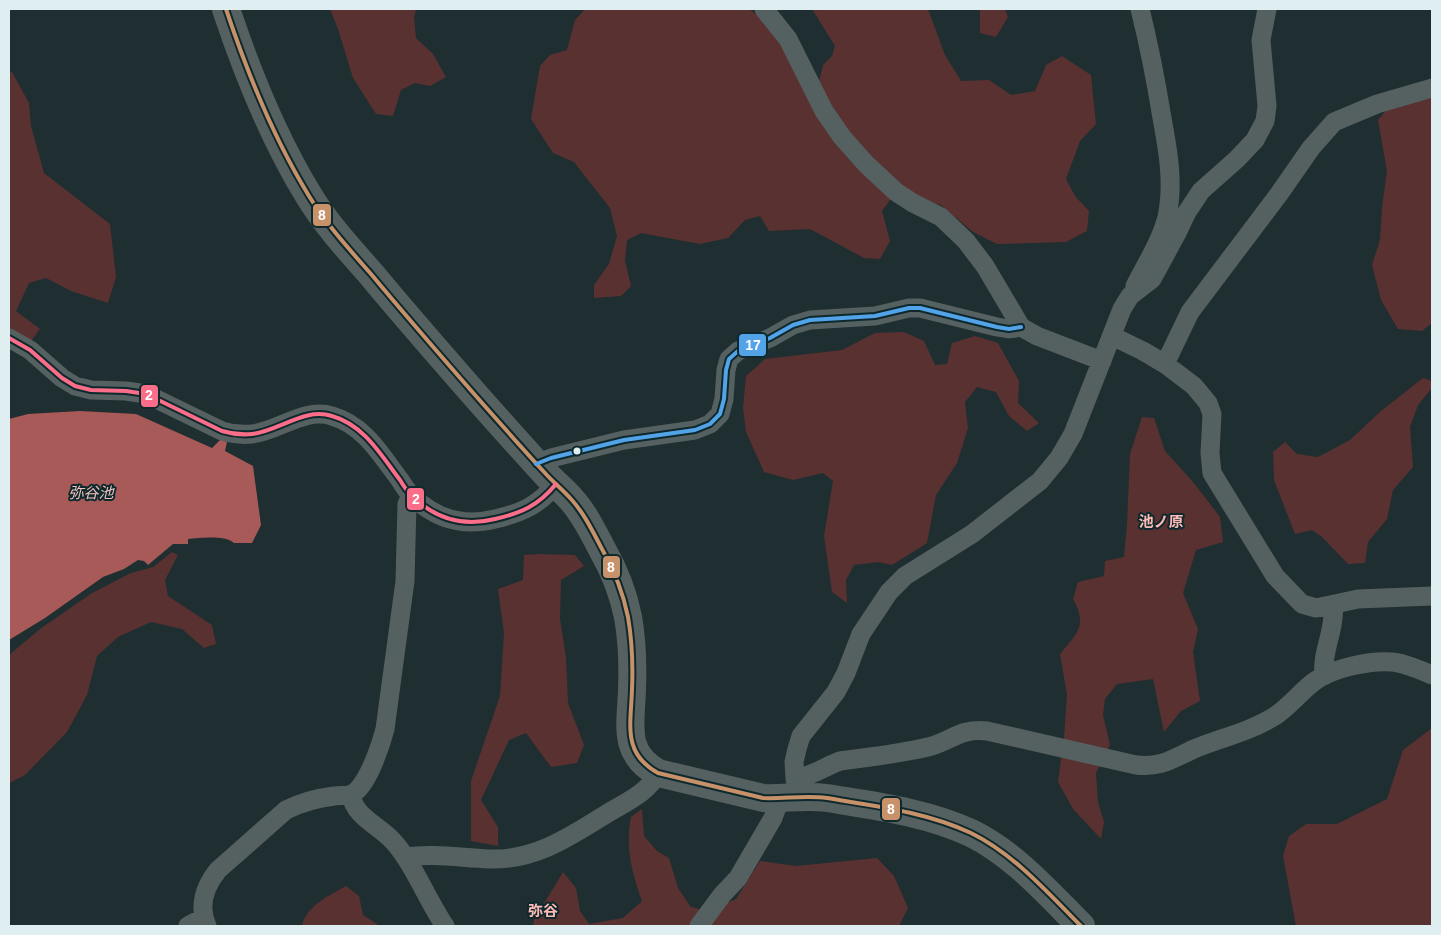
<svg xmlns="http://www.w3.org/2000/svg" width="1441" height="935" font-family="Arial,'Noto Sans JP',sans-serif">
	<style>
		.green { fill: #5a3131 }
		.water { fill: #a85a58 }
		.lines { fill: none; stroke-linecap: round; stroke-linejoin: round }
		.minor { stroke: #556061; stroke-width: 19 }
		.secondary { stroke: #556061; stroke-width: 28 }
		.bus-1-casing { stroke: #0e292d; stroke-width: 8 }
		.bus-2-casing { stroke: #0e292d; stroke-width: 8 }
		.bus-3-casing { stroke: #0e292d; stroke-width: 8 }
		.bus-1 { stroke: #c7916a; stroke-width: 4 }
		.bus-2 { stroke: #fb6d88; stroke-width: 4 }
		.bus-3 { stroke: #53a3e8; stroke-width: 4 }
		.bus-dot { fill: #dfeef0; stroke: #0e292d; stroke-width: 2 }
		.labels { text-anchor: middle; stroke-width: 4; stroke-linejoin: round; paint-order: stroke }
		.water-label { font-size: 15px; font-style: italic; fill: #f4c2bf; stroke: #0e292d }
		.neighbourhood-label { font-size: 15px; font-weight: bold; fill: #fdb9b5; stroke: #0e292d }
		.line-badge { stroke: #0e292d; stroke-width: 2 }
		.badge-label { font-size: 14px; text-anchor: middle; font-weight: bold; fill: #fff }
	</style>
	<rect width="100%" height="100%" fill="#1f2e30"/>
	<path class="green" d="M 330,9 L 416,9 L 414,17 L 416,38 L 433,54 L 446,77 L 430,86 L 415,83 L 401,90 L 393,116 L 376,114 L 353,78 L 338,29 Z
		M 585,9 L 749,9 L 772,26 L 819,82 L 823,65 L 832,56 L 835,46 L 812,9 L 928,9 L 945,55 L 961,81 L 989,80 L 1011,95 L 1035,91 L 1046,65 L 1062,56 L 1091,75 L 1096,124 L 1080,141 L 1066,179 L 1075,196 L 1089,211 L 1087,231 L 1066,242 L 997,244 L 973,232 L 941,205 L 913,197 L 890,200 L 882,211 L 890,241 L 880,259 L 864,258 L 810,229 L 769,231 L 760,216 L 745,220 L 728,238 L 700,244 L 641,233 L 627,240 L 625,261 L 631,286 L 621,296 L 594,298 L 594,285 L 609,264 L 617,236 L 610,208 L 574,162 L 553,153 L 531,119 L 540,66 L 550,55 L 567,50 L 575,20 Z
		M 980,9 L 1005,9 L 1008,17 L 996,37 L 980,33 Z
		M 12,72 L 29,103 L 31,126 L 44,173 L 110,224 L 116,277 L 108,303 L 71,291 L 46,278 L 29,283 L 16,311 L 40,329 L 31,341 L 9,330 L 9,73 Z
		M 1432,94 L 1432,323 L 1422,331 L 1398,329 L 1381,300 L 1372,265 L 1380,240 L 1382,207 L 1387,171 L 1378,120 L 1389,107 Z
		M 904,332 L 924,341 L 935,365 L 947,364 L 952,343 L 975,336 L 998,343 L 1019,381 L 1018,403 L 1039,423 L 1027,431 L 1009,416 L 996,392 L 977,387 L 965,402 L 968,428 L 957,463 L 936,495 L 927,543 L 892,565 L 878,562 L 854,565 L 846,580 L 847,603 L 832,592 L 824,536 L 833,481 L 823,473 L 793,480 L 764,472 L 746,432 L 743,408 L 746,376 L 765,359 L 842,350 L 875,333 Z
		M 1423,378 L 1432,381 L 1432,388 L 1418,405 L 1410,427 L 1413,467 L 1393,490 L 1387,519 L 1368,542 L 1365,563 L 1348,564 L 1322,537 L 1312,530 L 1295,534 L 1274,480 L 1273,452 L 1285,442 L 1297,454 L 1318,457 L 1350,440 L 1381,411 Z
		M 1142,417 L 1154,418 L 1165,451 L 1193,482 L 1220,517 L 1223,542 L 1196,550 L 1183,593 L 1198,629 L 1193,652 L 1200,701 L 1181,711 L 1164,732 L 1153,679 L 1117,684 L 1105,699 L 1103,715 L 1110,745 L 1096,773 L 1098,802 L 1104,822 L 1101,839 L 1073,809 L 1058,782 L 1064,737 L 1067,695 L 1060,654 C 1077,633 1088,626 1073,599 L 1078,582 L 1104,576 L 1105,561 L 1124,557 L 1127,525 L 1130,454 Z
		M 172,552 L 178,555 L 165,580 L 168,596 L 212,625 L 216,644 L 204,648 L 182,629 L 151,622 L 118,637 L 97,656 L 87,695 L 67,732 L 25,775 L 9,783 L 9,655 L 40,629 L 92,593 L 131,573 L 153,567 Z
		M 539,554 L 575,555 L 584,566 L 561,580 L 560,619 L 566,658 L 568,703 L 584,745 L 577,763 L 551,767 L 526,733 L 509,740 L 481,800 L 498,827 L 498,846 L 471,841 L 471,781 L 500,696 L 504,633 L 498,589 L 523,580 L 524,555 Z
		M 1432,728 L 1432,926 L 1296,926 L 1283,856 L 1289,836 L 1306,824 L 1337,824 L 1387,799 L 1403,750 Z
		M 642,809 L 644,836 L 657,851 L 669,858 L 678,888 L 691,907 L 708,911 L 736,899 L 760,861 L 796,866 L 877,858 L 894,876 L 908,908 L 900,924 L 900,926 L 533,926 L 534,920 L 563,872 L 576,888 L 580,911 L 589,924 L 623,918 L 642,901 C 632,872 625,848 631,817 Z
		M 346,886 L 359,896 L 363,915 L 380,926 L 302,926 C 306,906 330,895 346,886 Z"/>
	<path class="water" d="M 80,411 L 136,414 L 212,448 L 221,439 L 227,442 L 225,451 L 253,466 L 261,525 L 252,543 L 234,543 C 225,535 200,538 188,539 L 188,544 L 173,544 L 148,565 L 144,561 L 138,560 L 124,569 L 103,577 L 45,618 L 9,640 L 9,419 L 28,414 Z"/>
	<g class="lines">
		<path class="minor" d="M 764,9 L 788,39 L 824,111 L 842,137 L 866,164 L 896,192 L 913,203 L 941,217 L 966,241 L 985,266 L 1021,327 L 1037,336 L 1102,361
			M 1135,286 C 1146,264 1161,241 1167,217 C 1174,184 1168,150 1162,118 C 1156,81 1149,45 1140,9
			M 1112,336 L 1143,351 L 1165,364 L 1194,386 L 1208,403 L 1212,414 L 1210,453 L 1212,473 L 1275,576 L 1302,604 L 1316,608 L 1358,599 L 1432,596
			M 9,338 L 30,350 L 62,378 L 75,386 L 91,390 L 126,391 L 146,394 L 222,431 C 232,434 242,435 252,434 C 279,431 305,407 332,416 C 364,425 381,455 400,480 C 403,485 407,491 411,495 C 435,519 463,527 495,519 C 521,513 538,506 556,484
			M 1165,364 L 1190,312 L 1279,194 L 1311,148 L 1334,122 L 1377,104 L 1432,88
			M 536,464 L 551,458 L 624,440 L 695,430 L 710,424 L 720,414 L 724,399 L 726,370 L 729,359 L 738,351 L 770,338 L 793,325 L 810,320 L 875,316 L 909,308 L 920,308 L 997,327 L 1009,329 L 1021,327
			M 1324,676 C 1321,652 1336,629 1333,605
			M 795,779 L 794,762 L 797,749 L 801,736 L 836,692 L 846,673 L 861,634 L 889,592 L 905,576 L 972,534 L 1040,481 L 1059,458 L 1073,434 L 1122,309 L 1130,296 L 1152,279 L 1177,233 L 1187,212 L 1201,191 L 1237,159 L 1255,140 L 1265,121 L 1267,106 L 1261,40 L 1267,9
			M 797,791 L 795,779 C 812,776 824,767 840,761 C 869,757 899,754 928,747 C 952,741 959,728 987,731 L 1136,765 C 1161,768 1172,759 1194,749 C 1221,738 1249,732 1275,716 C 1290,706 1301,691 1315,681 C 1333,668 1371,660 1392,662 C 1405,663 1420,670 1432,675
			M 351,795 C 354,816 378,825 392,840 C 413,862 427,900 445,926
			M 405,857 C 434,853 461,858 489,859 C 535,861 571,836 608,813 C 626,802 649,792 658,773
			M 188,926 L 203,918
			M 207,926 C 198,906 205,886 218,870 L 286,810 C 300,803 318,798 334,796 C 339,795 345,796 349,795 C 366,792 381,744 385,729 L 405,581 L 407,504 L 411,495
			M 699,926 L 722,895 L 738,878 L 773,818 L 780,799"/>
		<path class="secondary" d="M 226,9 C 247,72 274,139 309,196 C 326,224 349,249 371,274 C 405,315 440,355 475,395 C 498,421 521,447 545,473 C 553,482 563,490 571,499 C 584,513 593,532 602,549 C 614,570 623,592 628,617 C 632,640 633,665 632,689 C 631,725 622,753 658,773 L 763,798 C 784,799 805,795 827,798 C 875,806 926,812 971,833 C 1014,854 1048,893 1081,926"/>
		<g class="bus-1-casing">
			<path id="bus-1" d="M 226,9 C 247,72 274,139 309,196 C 326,224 349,249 371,274 C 405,315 440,355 475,395 C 498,421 521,447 545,473 C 553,482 563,490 571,499 C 584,513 593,532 602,549 C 614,570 623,592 628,617 C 632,640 633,665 632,689 C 631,725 622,753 658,773 L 763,798 C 784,799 805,795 827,798 C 875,806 926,812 971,833 C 1014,854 1048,893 1081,926"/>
		</g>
		<g class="bus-2-casing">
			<path id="bus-2" d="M 9,338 L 30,350 L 62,378 L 75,386 L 91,390 L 126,391 L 146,394 L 222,431 C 232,434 242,435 252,434 C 279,431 305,407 332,416 C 364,425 381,455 400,480 C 403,485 407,491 411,495 C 435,519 463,527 495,519 C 521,513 538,506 556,484"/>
		</g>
		<g class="bus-3-casing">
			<path id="bus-3" d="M 536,464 L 551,458 L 624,440 L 695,430 L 710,424 L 720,414 L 724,399 L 726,370 L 729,359 L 738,351 L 770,338 L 793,325 L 810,320 L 875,316 L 909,308 L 920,308 L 997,327 L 1009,329 L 1021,327"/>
		</g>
		<use href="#bus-1" class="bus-1"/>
		<use href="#bus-2" class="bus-2"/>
		<use href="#bus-3" class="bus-3"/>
	</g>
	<circle class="bus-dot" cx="577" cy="451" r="4.5"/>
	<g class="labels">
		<g class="water-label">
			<text x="91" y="498">弥谷池</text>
		</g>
		<g class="neighbourhood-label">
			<text x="1161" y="527">池ノ原</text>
			<text x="543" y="916">弥谷</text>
		</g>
	</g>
	<g class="line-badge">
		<rect x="312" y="203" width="20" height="24" rx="5" fill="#c7916a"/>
		<rect x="738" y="333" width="29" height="24" rx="5" fill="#53a3e8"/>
		<rect x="140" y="384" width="19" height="24" rx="5" fill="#fb6d88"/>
		<rect x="406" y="487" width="19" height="24" rx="5" fill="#fb6d88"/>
		<rect x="602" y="555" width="19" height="24" rx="5" fill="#c7916a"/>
		<rect x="881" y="797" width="20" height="24" rx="5" fill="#c7916a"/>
	</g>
	<g class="badge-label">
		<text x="322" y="220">8</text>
		<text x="753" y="350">17</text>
		<text x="149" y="400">2</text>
		<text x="416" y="504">2</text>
		<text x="611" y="572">8</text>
		<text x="891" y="814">8</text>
	</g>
	<rect width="1441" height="935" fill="none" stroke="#dfeef0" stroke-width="20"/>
</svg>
